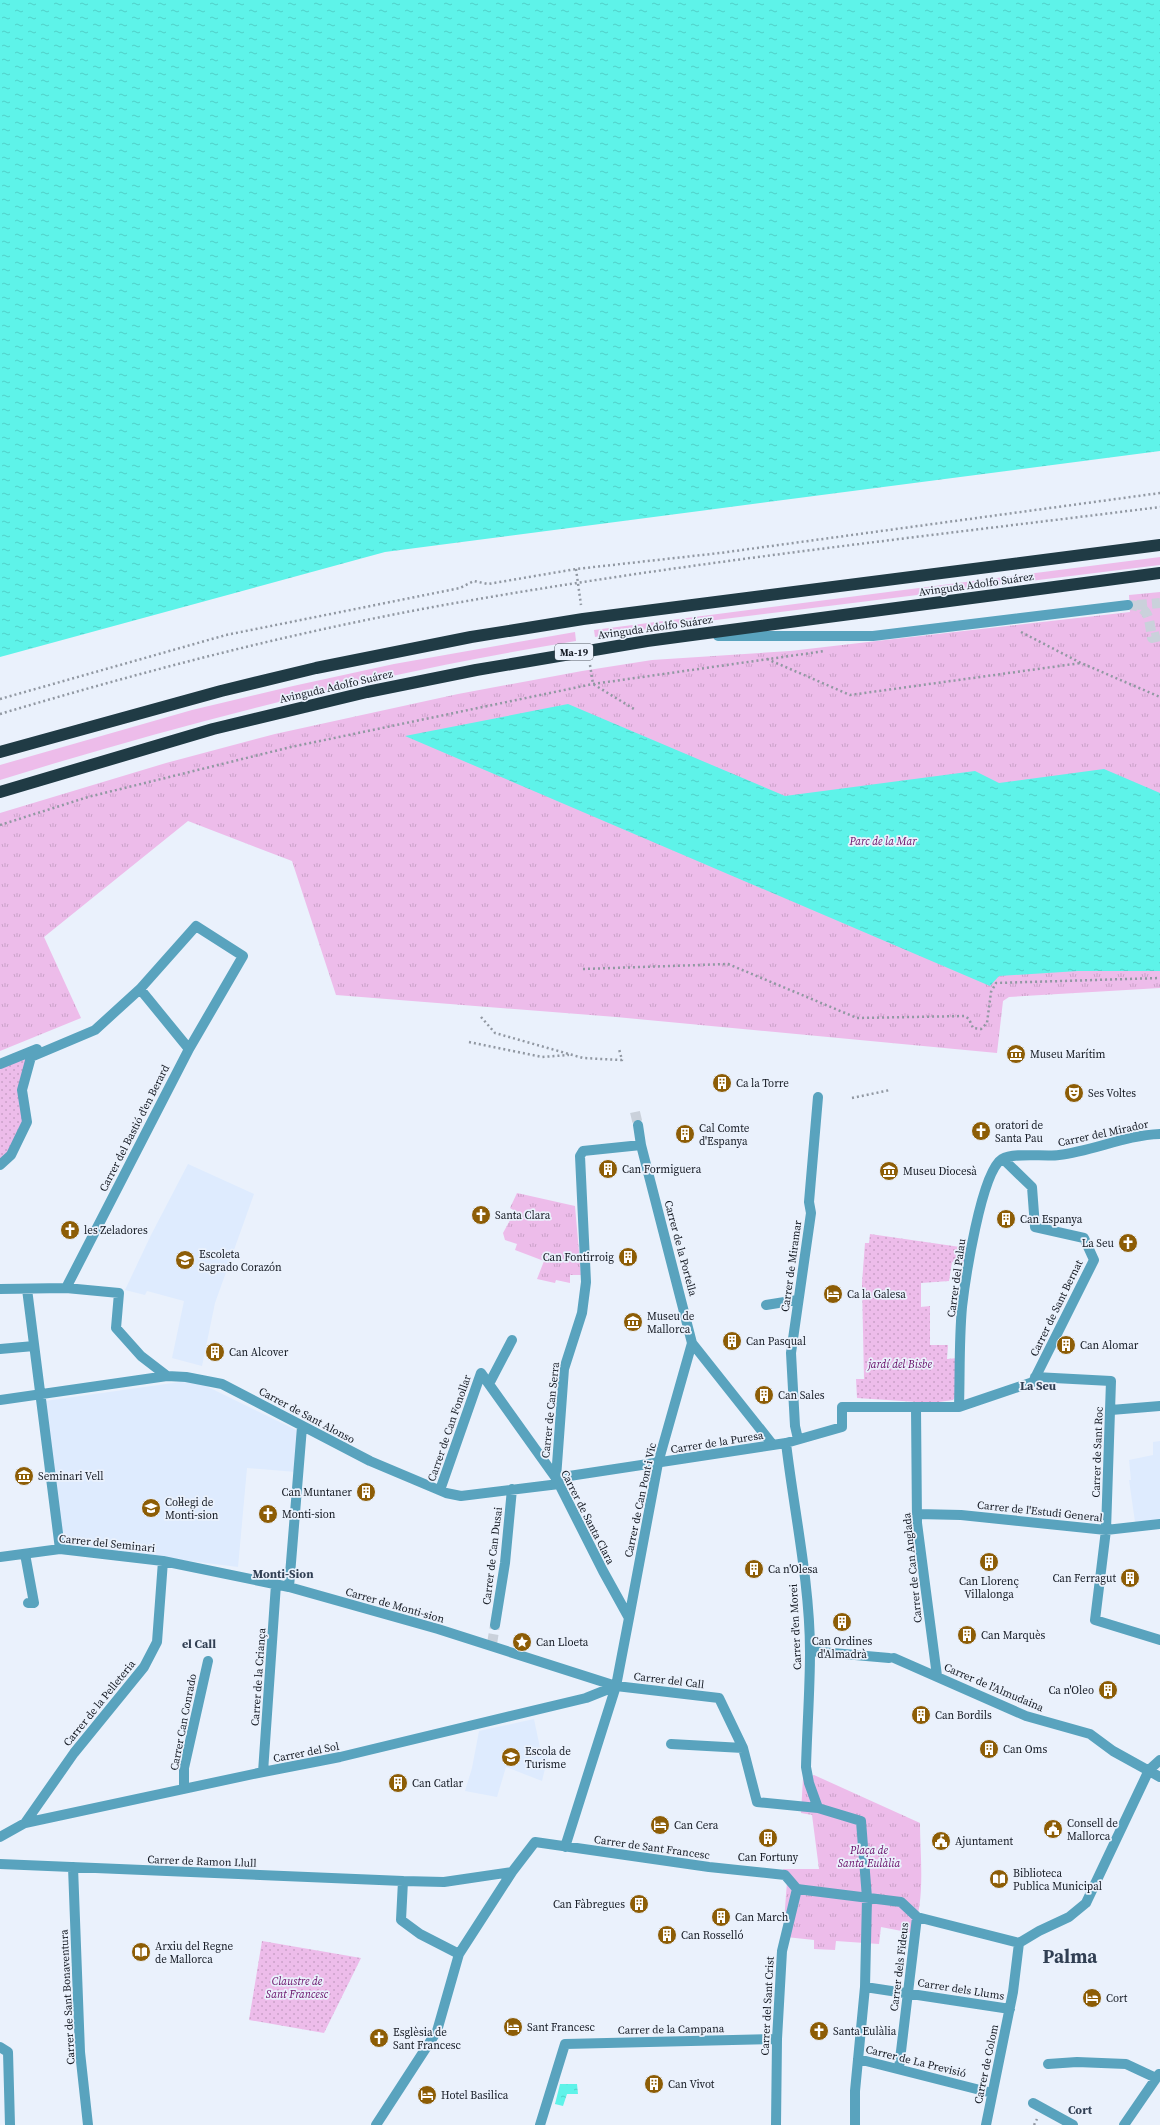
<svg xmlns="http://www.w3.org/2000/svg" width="1160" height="2125" font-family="'Source Serif 4',serif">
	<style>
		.built { fill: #deebfe }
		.grass { fill: #edbcea }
		.park { fill: url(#park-tufts) }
		.garden { fill: url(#garden-dots) }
		.water { fill: url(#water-ripples) }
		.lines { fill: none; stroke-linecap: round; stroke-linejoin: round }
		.minor-tunnel { stroke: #cad1db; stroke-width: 10; stroke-dasharray: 10 5; stroke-linecap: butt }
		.path { stroke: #9198a2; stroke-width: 2.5; stroke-dasharray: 2 3; stroke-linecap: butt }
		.minor { stroke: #59a3be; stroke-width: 10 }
		.highway { stroke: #203b45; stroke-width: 12 }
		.labels { text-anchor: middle; stroke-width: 3.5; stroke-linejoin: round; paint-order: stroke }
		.shield { fill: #eaf1fc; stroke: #555a64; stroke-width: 1 }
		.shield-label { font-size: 10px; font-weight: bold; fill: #151a23 }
		.street-label { font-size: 11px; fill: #151a23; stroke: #eaf1fc }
		.park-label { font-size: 11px; font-style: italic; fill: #670d67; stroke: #eaf1fc }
		.poi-label { font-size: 11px; fill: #151a23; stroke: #eaf1fc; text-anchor: start }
		.neighbourhood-label { font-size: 12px; font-weight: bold; fill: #313f53; stroke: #eaf1fc }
		.town-label { font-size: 19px; font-weight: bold; fill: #313f53; stroke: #eaf1fc }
	</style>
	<defs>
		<pattern id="park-tufts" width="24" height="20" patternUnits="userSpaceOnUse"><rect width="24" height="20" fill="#edbcea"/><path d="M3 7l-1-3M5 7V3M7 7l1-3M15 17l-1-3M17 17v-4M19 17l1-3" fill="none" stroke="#caa1c8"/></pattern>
		<pattern id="garden-dots" width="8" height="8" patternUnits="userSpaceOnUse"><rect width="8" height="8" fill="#edbcea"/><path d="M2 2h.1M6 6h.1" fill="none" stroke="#caa1c8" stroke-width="1.8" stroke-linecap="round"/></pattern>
		<pattern id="water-ripples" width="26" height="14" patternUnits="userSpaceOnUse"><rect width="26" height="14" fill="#5ef3e9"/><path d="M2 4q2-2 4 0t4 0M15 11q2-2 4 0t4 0" fill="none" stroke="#51d0c8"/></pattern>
	</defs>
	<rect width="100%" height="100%" fill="#eaf1fc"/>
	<path class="built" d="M 188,1164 L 254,1194 L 215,1303 L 202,1366 L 172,1358 L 184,1301 L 147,1291 L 145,1295 L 125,1290 L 151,1235 Z
		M 180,1382 L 200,1383 L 298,1431 L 296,1472 L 247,1468 L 238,1567 L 63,1545 L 45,1401 Z
		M 1160,1441 L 1160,1520 L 1135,1522 L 1129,1480 L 1131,1480 L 1129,1460 L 1153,1455 L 1153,1442 Z
		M 534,1719 L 540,1748 L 550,1748 L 542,1781 L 506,1767 L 497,1797 L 465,1791 L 472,1768 L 479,1731 Z"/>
	<path class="grass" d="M 1160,557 L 1160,565 L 668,626 L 595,637 L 594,630 Z
		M 575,632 L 576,641 C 380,673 189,721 0,780 L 0,765 L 192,710 L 293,686 L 394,664 Z"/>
	<path class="park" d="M 1160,592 L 1160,988 L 1009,997 L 1003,1001 L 997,1053 L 616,1017 L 336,995 L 292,861 L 188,821 L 44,937 L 81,1018 L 0,1051 L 0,813 L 166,763 L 275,734 L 458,694 L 582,671 L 652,660 L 790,651 L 1130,612 L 1129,595 Z
		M 517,1193 L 575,1206 L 581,1275 L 570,1275 L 570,1283 L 556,1280 L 555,1283 L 537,1279 L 544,1261 L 515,1250 L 517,1244 L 505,1240 L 503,1233 L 515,1211 L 510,1208 Z
		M 814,1775 L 920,1823 C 920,1856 926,1903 912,1933 L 881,1927 L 879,1944 L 836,1941 L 835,1950 L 814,1949 L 814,1940 L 786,1937 L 783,1934 L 787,1882 L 783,1869 L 819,1869 L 812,1815 L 801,1813 L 803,1778 Z"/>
	<path class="garden" d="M 31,1057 L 22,1090 L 27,1122 L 0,1165 L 0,1064 Z
		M 870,1234 L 967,1248 L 964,1264 L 952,1262 L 949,1281 L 921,1283 L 921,1307 L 930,1306 L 930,1345 L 948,1345 L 947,1359 L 958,1358 L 957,1395 L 953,1400 L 932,1403 L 857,1398 L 856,1379 L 864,1379 L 862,1283 L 865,1243 L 869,1243 Z
		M 262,1941 L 361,1958 L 324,2033 L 249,2020 Z"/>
	<path class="water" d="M 0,0 L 1160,0 L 1160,451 L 385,552 L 0,657 Z
		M 568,704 L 785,796 L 975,771 L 999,783 L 1104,769 L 1160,793 L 1160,971 L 1078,971 L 999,976 L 990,986 L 405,736 Z
		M 560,2084 L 577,2084 L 578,2094 L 567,2094 L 563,2106 L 555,2104 Z"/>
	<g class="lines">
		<path class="minor-tunnel" d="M 1128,605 C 1150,605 1149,620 1152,638 L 1160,636
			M 1137,605 L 1160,603
			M 635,1112 L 638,1125
			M 492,1644 L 495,1625"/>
		<path class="path" d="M 576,569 L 581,605
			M 1021,632 L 1081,663 L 1160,697
			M 767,659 L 850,695 L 1081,663
			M 590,665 L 593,684 L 634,709
			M 0,699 L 226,635 L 460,588 L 474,581 L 488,584 L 576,569 L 720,553 L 1160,493
			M 0,714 C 154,668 309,628 467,601 C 696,561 929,536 1160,507
			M 0,825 L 88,797 L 291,747 L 593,684 L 825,651
			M 583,969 L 728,964 L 857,1018 L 965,1016 L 969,1019 L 973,1028 L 981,1029 L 987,1023 L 991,992 L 996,983 L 1160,978
			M 481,1017 L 495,1033 L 583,1058 L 622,1060 L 619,1049
			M 469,1042 L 542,1057 L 569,1055
			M 852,1098 L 890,1090
			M 1034,2125 L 1037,2119"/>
		<path class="minor" d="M 718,636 L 873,636 L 1128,605
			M 0,1064 L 37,1049
			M 638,1125 L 641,1145 L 692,1343 L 773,1445
			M 641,1145 L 583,1151 L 580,1156 L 586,1282 L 582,1313 L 564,1369 L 556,1478 L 786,1443 L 842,1427 L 842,1407 L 959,1407 L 1033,1382 L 1094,1260 L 1084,1238 L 1035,1227 L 1032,1187 L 1003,1159
			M 0,1165 L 11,1155 L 27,1122 L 22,1090 L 31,1057 L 95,1030 L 140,989 L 196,926 L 243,956 L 189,1049
			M 66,1288 L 189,1049 L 140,989
			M 0,1289 L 66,1288 L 119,1293 L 116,1328 L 141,1356 L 167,1376
			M 27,1289 L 60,1549
			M 766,1305 L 797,1300
			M 0,1349 L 34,1346
			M 481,1373 L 556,1478 L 603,1571 L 629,1618 L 616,1686 L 565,1847
			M 1035,1377 L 1111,1381 L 1106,1530 L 1095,1620 L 1160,1640
			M 489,1384 L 512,1340
			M 0,1400 L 167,1376 L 186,1377 L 222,1384 L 370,1461 L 446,1493 L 461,1496 L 559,1484
			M 959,1407 C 960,1374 959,1340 962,1307 C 965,1281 981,1172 1002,1159 C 1014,1152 1045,1157 1059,1155 C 1093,1151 1126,1135 1160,1134
			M 916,1408 L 917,1523 L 937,1676
			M 1111,1410 L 1160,1406
			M 798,1439 L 795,1426 L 791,1353 L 811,1213 L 809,1202 L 818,1097
			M 786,1443 C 794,1511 810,1584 810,1652 C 810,1690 807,1729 806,1767 L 809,1783 L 818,1808
			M 440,1490 L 481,1373
			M 917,1514 L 961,1515 L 1106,1530 L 1160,1524
			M 25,1554 L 34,1603 L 28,1603
			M 0,1557 L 60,1549 L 163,1561 L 289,1587 L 438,1629 L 616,1686 L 719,1698 L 743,1748 L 757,1802 L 818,1808 L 861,1821 L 867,1898 L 865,1987 L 855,2091 L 855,2125
			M 289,1587 L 302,1427
			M 629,1618 L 658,1463 L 692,1343
			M 495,1625 L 505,1563 L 512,1489
			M 810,1651 L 889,1658
			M 894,1658 L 1026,1716 L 1090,1734 L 1113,1751 L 1160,1777
			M 671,1744 L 743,1748
			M 263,1772 L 276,1584
			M 184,1789 L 184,1768 L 208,1661
			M 25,1823 L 74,1753 L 144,1667 L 157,1642 L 163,1561
			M 0,1837 L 25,1823 L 263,1772 L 340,1757 L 586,1698 L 616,1686
			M 0,1864 L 403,1881
			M 73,1867 L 80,2052 L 88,2125
			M 512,1872 L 444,1882 L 403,1881 L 401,1920 L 420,1934 L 459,1954 L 512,1872 L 535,1842 L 709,1867 L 785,1875 L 797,1889
			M 797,1889 L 901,1902 L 917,1917 L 1019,1943
			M 865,1987 L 1010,2009
			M 0,2047 L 8,2052 L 10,2125
			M 858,2059 L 992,2093
			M 1048,2064 L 1077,2062 L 1126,2064 L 1156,2078
			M 899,2068 L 917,1917
			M 1033,2103 L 1073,2125
			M 376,2125 L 437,2031 L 459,1954
			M 540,2125 L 565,2044 L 777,2039
			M 776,2125 L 777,2039 L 782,1951 L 797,1889
			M 986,2125 L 1013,1992 L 1019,1943 L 1039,1931 L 1069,1917 L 1086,1903 L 1149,1770 L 1160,1760
			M 1124,2125 L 1159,2074"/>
		<path class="highway" d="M 0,752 L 221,691 L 316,668 L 471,637 L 583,619 L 1160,545
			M 0,792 L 213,729 L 367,692 L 476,670 L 647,641 L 1160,573"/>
	</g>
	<defs>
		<g id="museum-disc" transform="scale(1)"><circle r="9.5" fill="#8d5d06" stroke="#eaf1fc"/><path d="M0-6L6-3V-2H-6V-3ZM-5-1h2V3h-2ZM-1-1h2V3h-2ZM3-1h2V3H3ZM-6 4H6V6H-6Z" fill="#fff"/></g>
		<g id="building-disc" transform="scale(1)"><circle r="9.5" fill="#8d5d06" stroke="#eaf1fc"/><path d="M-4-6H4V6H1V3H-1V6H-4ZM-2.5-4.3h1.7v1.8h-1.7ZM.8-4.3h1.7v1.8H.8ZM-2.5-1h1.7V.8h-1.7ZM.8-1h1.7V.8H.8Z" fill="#fff"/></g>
		<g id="theatre-disc" transform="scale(1)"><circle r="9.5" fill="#8d5d06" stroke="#eaf1fc"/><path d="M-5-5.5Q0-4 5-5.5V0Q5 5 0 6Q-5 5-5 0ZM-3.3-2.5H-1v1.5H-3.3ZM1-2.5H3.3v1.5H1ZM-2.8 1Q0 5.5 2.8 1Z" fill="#fff"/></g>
		<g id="church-disc" transform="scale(1)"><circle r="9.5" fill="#8d5d06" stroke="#eaf1fc"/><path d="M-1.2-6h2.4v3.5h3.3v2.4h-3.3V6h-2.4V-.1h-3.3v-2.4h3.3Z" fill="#fff"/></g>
		<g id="school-disc" transform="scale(1)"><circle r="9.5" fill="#8d5d06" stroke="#eaf1fc"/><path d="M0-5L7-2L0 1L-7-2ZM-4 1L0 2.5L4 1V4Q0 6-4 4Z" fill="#fff"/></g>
		<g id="hotel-disc" transform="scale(1)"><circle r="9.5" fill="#8d5d06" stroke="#eaf1fc"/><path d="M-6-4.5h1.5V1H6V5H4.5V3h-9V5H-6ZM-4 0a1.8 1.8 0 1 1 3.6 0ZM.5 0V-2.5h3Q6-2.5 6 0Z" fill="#fff"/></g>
		<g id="sight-disc" transform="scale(1)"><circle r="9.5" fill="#8d5d06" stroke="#eaf1fc"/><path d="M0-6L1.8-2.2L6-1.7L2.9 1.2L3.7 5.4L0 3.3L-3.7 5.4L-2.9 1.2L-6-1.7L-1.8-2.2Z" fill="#fff"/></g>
		<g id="university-disc" transform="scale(1)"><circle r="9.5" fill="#8d5d06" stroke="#eaf1fc"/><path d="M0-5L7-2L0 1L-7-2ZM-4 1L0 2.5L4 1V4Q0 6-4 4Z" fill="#fff"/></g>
		<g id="civic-disc" transform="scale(1)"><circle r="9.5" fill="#8d5d06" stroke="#eaf1fc"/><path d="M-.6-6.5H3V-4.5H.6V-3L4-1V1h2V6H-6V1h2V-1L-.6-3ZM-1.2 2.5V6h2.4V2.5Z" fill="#fff"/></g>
		<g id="library-disc" transform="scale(1)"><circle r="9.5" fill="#8d5d06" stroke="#eaf1fc"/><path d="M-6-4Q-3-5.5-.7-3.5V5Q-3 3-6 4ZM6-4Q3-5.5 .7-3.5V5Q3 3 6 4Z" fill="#fff"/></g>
	</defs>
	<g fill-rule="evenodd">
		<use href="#museum-disc" x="1016" y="1054"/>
		<use href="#building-disc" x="722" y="1083"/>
		<use href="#theatre-disc" x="1074" y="1093"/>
		<use href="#church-disc" x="981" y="1131"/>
		<use href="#building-disc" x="685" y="1134"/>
		<use href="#building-disc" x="608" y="1169"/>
		<use href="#museum-disc" x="889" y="1171"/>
		<use href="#church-disc" x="481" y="1215"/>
		<use href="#building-disc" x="1006" y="1219"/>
		<use href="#church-disc" x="70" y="1230"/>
		<use href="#church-disc" x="1128" y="1243"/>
		<use href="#building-disc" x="628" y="1257"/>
		<use href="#school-disc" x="185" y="1260"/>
		<use href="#hotel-disc" x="833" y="1294"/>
		<use href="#museum-disc" x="633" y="1322"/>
		<use href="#building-disc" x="732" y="1341"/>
		<use href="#building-disc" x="1066" y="1345"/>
		<use href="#building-disc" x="215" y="1352"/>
		<use href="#building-disc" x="764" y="1395"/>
		<use href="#museum-disc" x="24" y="1476"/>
		<use href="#building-disc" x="366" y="1492"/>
		<use href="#school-disc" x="151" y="1508"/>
		<use href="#church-disc" x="268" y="1514"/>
		<use href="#building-disc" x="989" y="1562"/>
		<use href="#building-disc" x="754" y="1569"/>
		<use href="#building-disc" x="1130" y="1578"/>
		<use href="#building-disc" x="842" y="1622"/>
		<use href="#building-disc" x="967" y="1635"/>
		<use href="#sight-disc" x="522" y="1642"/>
		<use href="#building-disc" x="1108" y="1690"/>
		<use href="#building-disc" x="921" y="1715"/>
		<use href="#building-disc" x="989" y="1749"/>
		<use href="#university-disc" x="511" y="1757"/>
		<use href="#building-disc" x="398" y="1783"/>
		<use href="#hotel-disc" x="660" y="1825"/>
		<use href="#civic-disc" x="1053" y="1829"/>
		<use href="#building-disc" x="768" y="1838"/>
		<use href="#civic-disc" x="941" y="1841"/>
		<use href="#library-disc" x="999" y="1879"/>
		<use href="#building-disc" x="639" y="1904"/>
		<use href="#building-disc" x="721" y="1917"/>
		<use href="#building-disc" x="667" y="1935"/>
		<use href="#library-disc" x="141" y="1952"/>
		<use href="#hotel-disc" x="1092" y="1998"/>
		<use href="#hotel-disc" x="513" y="2027"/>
		<use href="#church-disc" x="819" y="2031"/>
		<use href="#church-disc" x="379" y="2038"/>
		<use href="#building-disc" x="654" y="2084"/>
		<use href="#hotel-disc" x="427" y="2095"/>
	</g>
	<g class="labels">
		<rect class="shield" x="555" y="644" width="38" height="16" rx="3"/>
		<g class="shield-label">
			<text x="574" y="656">Ma-19</text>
		</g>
		<g class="street-label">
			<text transform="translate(976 584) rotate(-8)" y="4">Avinguda Adolfo Suárez</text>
			<text transform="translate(655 627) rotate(-8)" y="4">Avinguda Adolfo Suárez</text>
			<text transform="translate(336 686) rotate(-13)" y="4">Avinguda Adolfo Suárez</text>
			<text transform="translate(134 1128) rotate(-63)" y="4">Carrer del Bastió d'en Berard</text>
			<text transform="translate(1103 1133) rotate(-12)" y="4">Carrer del Mirador</text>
			<text transform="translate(681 1248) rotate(75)" y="4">Carrer de la Portella</text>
			<text transform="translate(791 1266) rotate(-82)" y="4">Carrer de Miramar</text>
			<text transform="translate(956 1278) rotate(-82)" y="4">Carrer del Palau</text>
			<text transform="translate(1056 1308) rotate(-64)" y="4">Carrer de Sant Bernat</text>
			<text transform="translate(550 1410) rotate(-84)" y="4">Carrer de Can Serra</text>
			<text transform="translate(307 1415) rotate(28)" y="4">Carrer de Sant Alonso</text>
			<text transform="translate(449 1428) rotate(-71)" y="4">Carrer de Can Fonollar</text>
			<text transform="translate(717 1442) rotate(-9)" y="4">Carrer de la Puresa</text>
			<text transform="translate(1097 1452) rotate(-88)" y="4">Carrer de Sant Roc</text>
			<text transform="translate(640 1500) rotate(-78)" y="4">Carrer de Can Pont i Vic</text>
			<text transform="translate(1040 1511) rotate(6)" y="4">Carrer de l'Estudi General</text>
			<text transform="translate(588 1517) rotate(63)" y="4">Carrer de Santa Clara</text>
			<text transform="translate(107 1543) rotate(6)" y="4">Carrer del Seminari</text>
			<text transform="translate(492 1556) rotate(-83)" y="4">Carrer de Can Dusai</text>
			<text transform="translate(912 1568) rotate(-96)" y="4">Carrer de Can Anglada</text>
			<text transform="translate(395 1605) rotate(16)" y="4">Carrer de Monti-sion</text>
			<text transform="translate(795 1627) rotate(-93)" y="4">Carrer d'en Morei</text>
			<text transform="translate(258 1677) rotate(-86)" y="4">Carrer de la Criança</text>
			<text transform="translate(669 1680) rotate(7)" y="4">Carrer del Call</text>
			<text transform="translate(994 1687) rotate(23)" y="4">Carrer de l'Almudaina</text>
			<text transform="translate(99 1703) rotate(-51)" y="4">Carrer de la Pelleteria</text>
			<text transform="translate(183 1722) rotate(-79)" y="4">Carrer Can Conrado</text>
			<text transform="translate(306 1752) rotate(-11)" y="4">Carrer del Sol</text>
			<text transform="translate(652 1847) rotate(8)" y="4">Carrer de Sant Francesc</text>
			<text transform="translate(202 1861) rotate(2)" y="4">Carrer de Ramon Llull</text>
			<text transform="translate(899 1967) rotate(-83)" y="4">Carrer dels Fideus</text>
			<text transform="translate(961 1989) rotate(9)" y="4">Carrer dels Llums</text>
			<text transform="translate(67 1997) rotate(-93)" y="4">Carrer de Sant Bonaventura</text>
			<text transform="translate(767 2006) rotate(-87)" y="4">Carrer del Sant Crist</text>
			<text transform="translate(671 2029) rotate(-1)" y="4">Carrer de la Campana</text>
			<text transform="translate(916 2061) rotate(14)" y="4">Carrer de La Previsió</text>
			<text transform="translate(986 2064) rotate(-78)" y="4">Carrer de Colom</text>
		</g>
		<g class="park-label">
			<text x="883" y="845">Parc de la Mar</text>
			<text x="900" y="1368">jardí del Bisbe</text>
			<text x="869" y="1854">Plaça de<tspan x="869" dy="13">Santa Eulàlia</tspan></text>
			<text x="297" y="1985">Claustre de<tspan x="297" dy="13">Sant Francesc</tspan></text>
		</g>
		<g class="poi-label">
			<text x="1030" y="1058">Museu Marítim</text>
			<text x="736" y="1087">Ca la Torre</text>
			<text x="1088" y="1097">Ses Voltes</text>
			<text x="995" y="1129">oratori de<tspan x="995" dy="13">Santa Pau</tspan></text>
			<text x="699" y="1132">Cal Comte<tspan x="699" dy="13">d'Espanya</tspan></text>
			<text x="622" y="1173">Can Formiguera</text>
			<text x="903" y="1175">Museu Diocesà</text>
			<text x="495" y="1219">Santa Clara</text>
			<text x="1020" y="1223">Can Espanya</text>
			<text x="84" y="1234">les Zeladores</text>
			<text x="1114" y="1247" text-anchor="end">La Seu</text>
			<text x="199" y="1258">Escoleta<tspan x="199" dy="13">Sagrado Corazón</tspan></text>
			<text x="614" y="1261" text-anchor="end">Can Fontirroig</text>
			<text x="847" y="1298">Ca la Galesa</text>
			<text x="647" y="1320">Museu de<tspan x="647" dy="13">Mallorca</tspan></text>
			<text x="746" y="1345">Can Pasqual</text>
			<text x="1080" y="1349">Can Alomar</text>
			<text x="229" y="1356">Can Alcover</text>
			<text x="778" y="1399">Can Sales</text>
			<text x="38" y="1480">Seminari Vell</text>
			<text x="352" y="1496" text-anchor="end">Can Muntaner</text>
			<text x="165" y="1506">Col·legi de<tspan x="165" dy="13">Monti-sion</tspan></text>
			<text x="282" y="1518">Monti-sion</text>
			<text x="768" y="1573">Ca n'Olesa</text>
			<text x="1116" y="1582" text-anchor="end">Can Ferragut</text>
			<text x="989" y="1585" text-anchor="middle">Can Llorenç<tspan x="989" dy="13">Villalonga</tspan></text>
			<text x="981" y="1639">Can Marquès</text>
			<text x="842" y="1645" text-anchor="middle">Can Ordines<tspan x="842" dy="13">d'Almadrà</tspan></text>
			<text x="536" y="1646">Can Lloeta</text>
			<text x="1094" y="1694" text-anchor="end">Ca n'Oleo</text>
			<text x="935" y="1719">Can Bordils</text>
			<text x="1003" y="1753">Can Oms</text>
			<text x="525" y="1755">Escola de<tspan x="525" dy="13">Turisme</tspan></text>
			<text x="412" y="1787">Can Catlar</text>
			<text x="1067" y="1827">Consell de<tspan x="1067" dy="13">Mallorca</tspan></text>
			<text x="674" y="1829">Can Cera</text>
			<text x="955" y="1845">Ajuntament</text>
			<text x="768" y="1861" text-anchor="middle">Can Fortuny</text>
			<text x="1013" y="1877">Biblioteca<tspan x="1013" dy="13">Publica Municipal</tspan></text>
			<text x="625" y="1908" text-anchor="end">Can Fàbregues</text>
			<text x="735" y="1921">Can March</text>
			<text x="681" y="1939">Can Rosselló</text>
			<text x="155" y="1950">Arxiu del Regne<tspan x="155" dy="13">de Mallorca</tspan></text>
			<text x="1106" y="2002">Cort</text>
			<text x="527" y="2031">Sant Francesc</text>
			<text x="833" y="2035">Santa Eulàlia</text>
			<text x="393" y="2036">Esglèsia de<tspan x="393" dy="13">Sant Francesc</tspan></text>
			<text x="668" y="2088">Can Vivot</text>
			<text x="441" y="2099">Hotel Basilica</text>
		</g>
		<g class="neighbourhood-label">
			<text x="1038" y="1390">La Seu</text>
			<text x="283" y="1578">Monti-Sion</text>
			<text x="199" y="1648">el Call</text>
			<text x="1080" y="2114">Cort</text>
		</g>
		<g class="town-label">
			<text x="1070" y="1963">Palma</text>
		</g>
	</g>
</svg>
